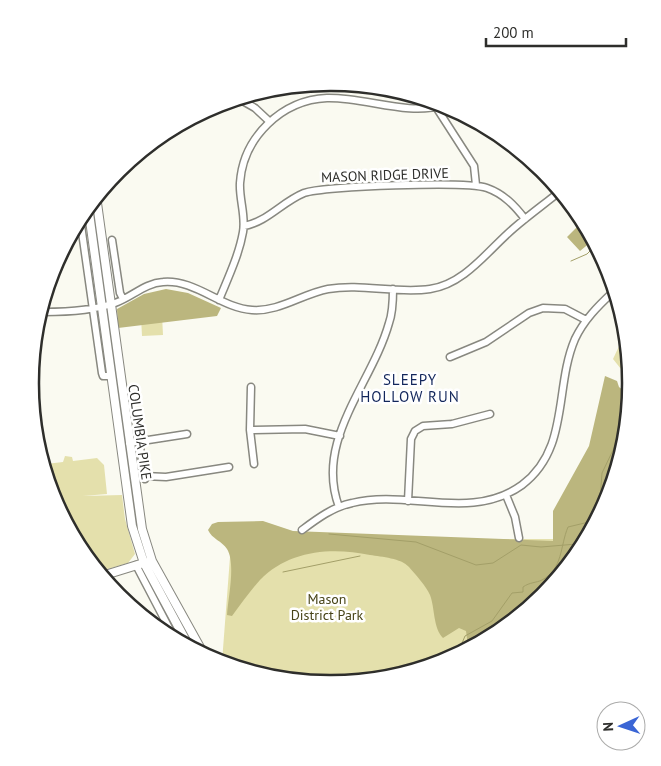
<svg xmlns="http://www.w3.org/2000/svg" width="661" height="766" font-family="'PT Sans',sans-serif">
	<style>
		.green { fill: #e4e0ac }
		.forest { fill: #bbb67e }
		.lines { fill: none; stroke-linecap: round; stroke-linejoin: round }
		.stream { stroke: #a39f68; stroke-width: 1 }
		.minor-casing { stroke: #888880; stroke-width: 9 }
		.major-casing { stroke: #888880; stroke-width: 10 }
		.minor { stroke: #fff; stroke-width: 6 }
		.major { stroke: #fff; stroke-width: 8 }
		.labels { text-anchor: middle; stroke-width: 5; stroke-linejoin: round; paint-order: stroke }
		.street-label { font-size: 14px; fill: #2e2e2b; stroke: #fff }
		.park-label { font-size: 14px; fill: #474317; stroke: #fff }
		.neighbourhood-label { font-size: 15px; letter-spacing: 1px; fill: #12265b; stroke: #fff }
		.rim { fill: none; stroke: #2e2e2b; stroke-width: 2.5 }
	</style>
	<rect width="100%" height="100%" fill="#fafaf1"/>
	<path class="green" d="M 162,315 L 163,335 L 142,336 L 141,317 Z
		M 622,340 L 625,355 L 624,357 L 627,363 L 621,369 L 613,359 Z
		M 65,456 L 72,457 L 73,461 L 97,458 L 104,465 L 107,494 L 83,496 L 122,495 L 125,519 L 135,554 L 128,563 L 101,571 L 53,498 L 46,464 L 63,462 Z
		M 608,498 L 543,596 L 445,661 L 330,683 L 222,662 L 231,544 L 420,539 L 569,539 Z"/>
	<path class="forest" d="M 579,225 L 591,242 L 580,251 L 567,237 Z
		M 166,289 L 188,293 L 221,308 L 217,316 L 118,328 L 117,309 L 144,294 Z
		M 605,376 L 617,381 L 619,387 L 629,395 L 608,498 L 543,596 L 468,646 L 466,631 L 459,628 L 443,638 C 433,628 435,608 430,595 C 426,586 416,575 409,567 C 401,558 382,557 370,555 C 332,547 289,550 260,580 C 250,591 241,604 232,616 L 227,615 C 228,598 236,563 227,549 C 222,541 212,539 208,530 L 212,524 L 218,522 L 263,521 L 293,531 L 553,541 L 553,511 L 589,446 Z"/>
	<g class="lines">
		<path class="stream" d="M 571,261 L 587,254 L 594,247
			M 599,512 L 602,473 L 615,446 L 618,447
			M 329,534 L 416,542 L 476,565 L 493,563 L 521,545 L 541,547 L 577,544
			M 283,572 L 360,556
			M 429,664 L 443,654 L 460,648 L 465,636 L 492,621 L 512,593 L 523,592 L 523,587 C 530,582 536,583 542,580 C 563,569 560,546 568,527 L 593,521"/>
		<g class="minor-casing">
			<path id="minor" d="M 241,100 L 255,108 L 270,122
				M 436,107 L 474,166 L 476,185
				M 81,225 L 102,373 L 103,376 L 111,376
				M 244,226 C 267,222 282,202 304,193 C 324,186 467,181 487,188 C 504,194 515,206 525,219
				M 112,240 L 120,293 L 123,299
				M 219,300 C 228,278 239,255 243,232 C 246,216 239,199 240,183 C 243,137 282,100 327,98 C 366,97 406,116 444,105
				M 44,312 C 66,312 95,310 115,303 C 132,297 145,283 163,282 C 195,279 221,308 252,310 C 279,312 302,294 328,289 C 362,283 396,294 430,289 C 465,284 488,250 514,228 C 528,216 543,205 558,193
				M 450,357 L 486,342 L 529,313 L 543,308 L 565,309 L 586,320
				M 251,387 L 250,430 L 254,464
				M 250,430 L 305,429 L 340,436
				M 139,441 L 145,479
				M 129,443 L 187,434
				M 144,476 L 166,477 L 229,467
				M 506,495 L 515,517 L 519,538
				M 408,501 L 411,439 L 415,431 L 423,426 L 452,424 L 490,414
				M 339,507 C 314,440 372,384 389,323 C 393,312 393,300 393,289
				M 302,530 C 318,518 333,507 352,503 C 408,489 471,522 522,485 C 570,449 554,388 575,339 C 584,320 598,306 613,292
				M 136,565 L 170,630"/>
		</g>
		<g class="major-casing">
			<path id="major" d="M 97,203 L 142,529 L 152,561 L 202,651
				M 89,213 L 132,526 L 144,563 L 186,641
				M 105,575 L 147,562"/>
		</g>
		<use href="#minor" class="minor"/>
		<use href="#major" class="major"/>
	</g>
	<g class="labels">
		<g class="street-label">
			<text transform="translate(385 175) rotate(-2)" y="5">MASON RIDGE DRIVE</text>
			<text transform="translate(140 432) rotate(82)" y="5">COLUMBIA PIKE</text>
		</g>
		<g class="park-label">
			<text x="327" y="604">Mason<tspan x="327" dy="16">District Park</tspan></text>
		</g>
		<g class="neighbourhood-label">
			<text x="410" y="385">SLEEPY<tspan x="410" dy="17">HOLLOW RUN</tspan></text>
		</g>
	</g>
	<path d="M0 0H661V766H0ZM330 91H331A291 291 0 0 1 622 382V384A291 291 0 0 1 331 675H330A291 291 0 0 1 39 384V382A291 291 0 0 1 330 91Z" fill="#fff" fill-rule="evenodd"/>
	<path class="rim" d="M330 91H331A291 291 0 0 1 622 382V384A291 291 0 0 1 331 675H330A291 291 0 0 1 39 384V382A291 291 0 0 1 330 91Z"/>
	<g transform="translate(621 726) rotate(267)"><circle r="24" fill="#ffffff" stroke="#ababaa"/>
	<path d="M0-4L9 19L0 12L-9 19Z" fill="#3a65d5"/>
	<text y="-8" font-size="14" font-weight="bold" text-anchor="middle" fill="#2e2e2b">N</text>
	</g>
	<path d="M486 38v8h140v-8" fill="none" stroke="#2e2e2b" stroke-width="2.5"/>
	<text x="493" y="38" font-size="15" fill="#2e2e2b" stroke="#ffffff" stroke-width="4" paint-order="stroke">200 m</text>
</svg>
